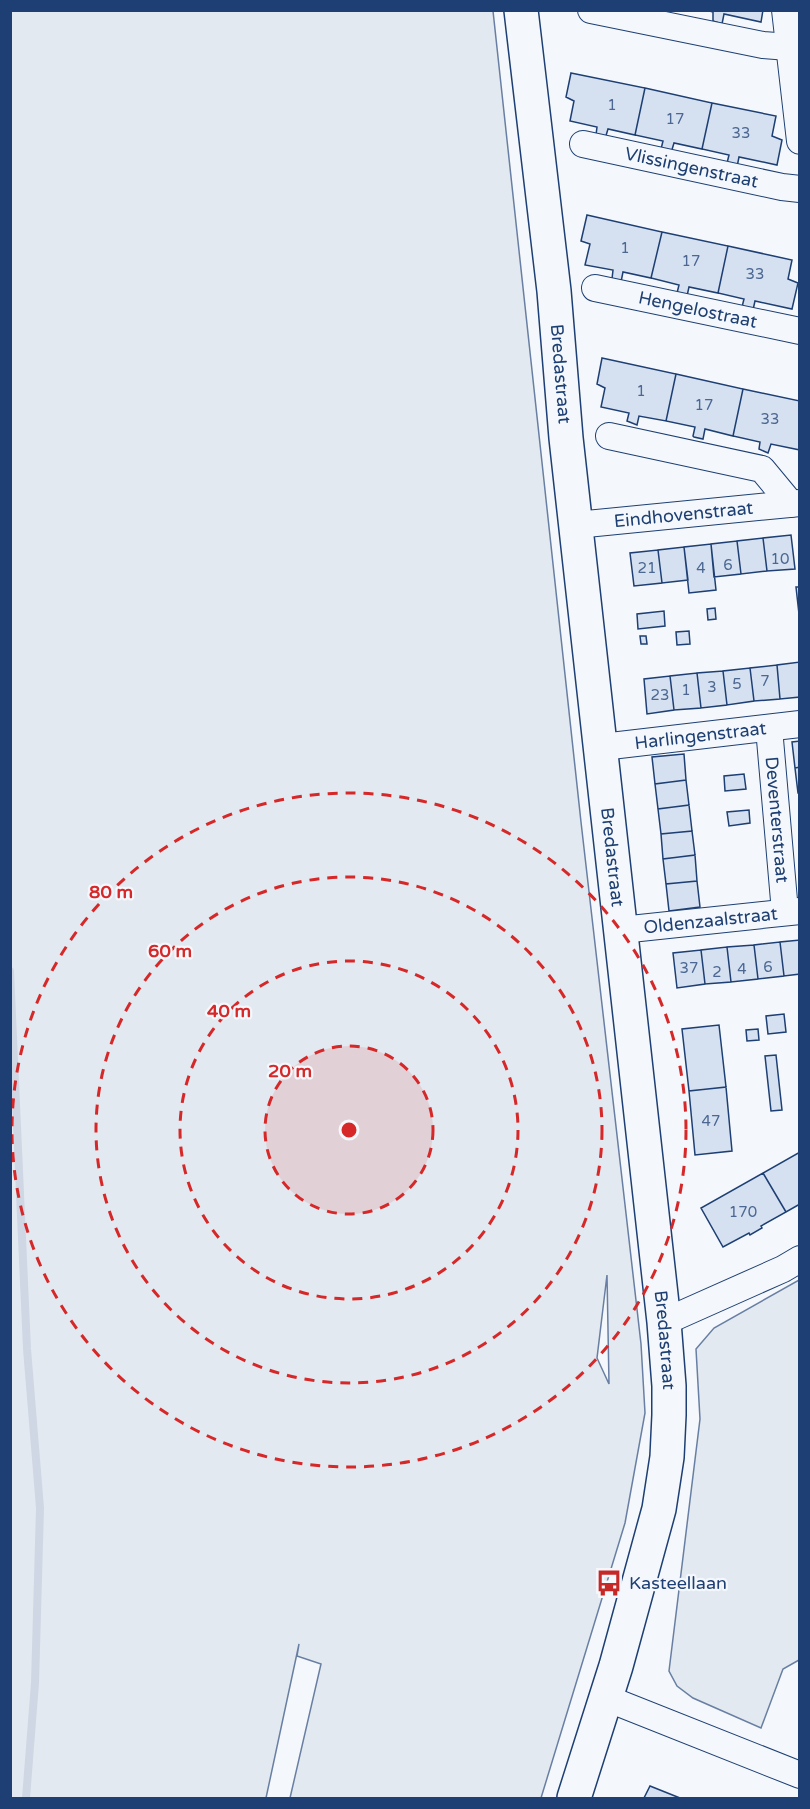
<svg xmlns="http://www.w3.org/2000/svg" width="810" height="1809" font-family="'Varela Round',sans-serif">
	<style>
		.green { fill: #e3e9f0; stroke: #687fa3; stroke-width: 1.5; fill-rule: evenodd }
		.lines { fill: none; stroke-linecap: round; stroke-linejoin: round }
		.stream { stroke: #cfd7e4; stroke-width: 8 }
		.building { fill: #d5e0f0; stroke: #1d3f73; stroke-width: 1.5 }
		.street-casing { stroke: #1d3f73; stroke-width: 28 }
		.secondary-casing { stroke: #1d3f73; stroke-width: 36 }
		.street { stroke: #f4f7fb; stroke-width: 26 }
		.secondary { stroke: #f4f7fb; stroke-width: 33 }
		.ring { fill: none; stroke: #d62828; stroke-width: 3; stroke-dasharray: 10 8 }
		.labels { text-anchor: middle; stroke-width: 4.5; stroke-linejoin: round; paint-order: stroke }
		.number-label { font-size: 15px; fill: #4b6792 }
		.street-label { font-size: 18px; fill: #1d3f73; stroke: #f4f7fb }
		.poi-label { font-size: 18px; fill: #1d3f73; stroke: #f4f7fb; text-anchor: start }
		.centre { fill: #d62828; stroke: #f4f7fb; stroke-width: 3 }
		.ring-label { font-size: 18px; text-anchor: middle; font-weight: bold; fill: #d62828; stroke: #f4f7fb; stroke-width: 4.5; stroke-linejoin: round; paint-order: stroke }
	</style>
	<rect width="100%" height="100%" fill="#f4f7fb"/>
	<path class="green" d="M 10,11 L 493,11 L 581,822 L 641,1344 L 645,1413 L 625,1523 L 541,1798 L 290,1798 L 321,1664 L 297,1656 L 299,1644 L 266,1798 L 11,1798 ZM 607,1275 L 609,1384 L 597,1358 Z
		M 799,1280 L 799,1660 L 783,1669 L 761,1728 L 693,1698 L 677,1686 L 669,1671 L 700,1419 L 696,1349 L 714,1328 Z"/>
	<g class="lines">
		<path class="stream" d="M 10,971 L 27,1349 L 40,1508 L 35,1683 L 26,1798"/>
	</g>
	<path class="building" d="M 706,10 L 763,10 L 761,22 L 724,14 L 722,24 L 713,21 L 713,12 Z
		M 571,73 L 645,88 L 635,135 L 608,129 L 605,139 L 596,135 L 597,127 L 570,121 L 574,101 L 566,97 Z
		M 645,88 L 712,103 L 702,149 L 674,143 L 671,153 L 661,149 L 663,141 L 635,135 Z
		M 712,103 L 776,116 L 772,136 L 782,140 L 777,165 L 739,157 L 737,167 L 727,163 L 729,155 L 702,149 Z
		M 587,215 L 662,232 L 651,278 L 623,272 L 621,282 L 612,279 L 613,270 L 585,265 L 590,244 L 581,241 Z
		M 662,232 L 728,246 L 718,293 L 689,287 L 687,296 L 677,293 L 679,285 L 651,278 Z
		M 728,246 L 792,260 L 788,279 L 798,283 L 792,309 L 755,301 L 753,310 L 742,307 L 744,299 L 718,293 Z
		M 602,358 L 676,374 L 666,421 L 639,416 L 637,425 L 627,421 L 629,413 L 601,407 L 605,388 L 597,384 Z
		M 676,374 L 743,389 L 733,436 L 705,429 L 703,439 L 694,437 L 693,436 L 695,427 L 666,421 Z
		M 743,389 L 800,401 L 800,450 L 771,444 L 768,453 L 759,449 L 760,442 L 733,436 Z
		M 791,535 L 795,569 L 767,571 L 763,538 Z
		M 763,538 L 767,571 L 741,574 L 737,541 Z
		M 737,541 L 741,574 L 714,577 L 711,544 Z
		M 711,544 L 716,590 L 689,593 L 684,547 Z
		M 684,547 L 688,580 L 662,583 L 658,550 Z
		M 658,550 L 662,583 L 634,586 L 630,553 Z
		M 796,587 L 800,587 L 800,614 L 799,614 Z
		M 715,608 L 716,619 L 708,620 L 707,609 Z
		M 664,611 L 665,626 L 638,629 L 637,614 Z
		M 689,631 L 690,644 L 677,645 L 676,632 Z
		M 640,636 L 646,636 L 647,644 L 641,644 Z
		M 800,662 L 800,697 L 780,699 L 777,665 Z
		M 777,665 L 780,699 L 754,701 L 750,668 Z
		M 750,668 L 754,701 L 727,705 L 723,671 Z
		M 723,671 L 727,705 L 701,708 L 697,673 Z
		M 697,673 L 701,708 L 674,710 L 670,676 Z
		M 670,676 L 674,710 L 647,714 L 644,679 Z
		M 800,741 L 800,767 L 795,768 L 792,742 Z
		M 684,754 L 686,780 L 655,784 L 652,757 Z
		M 800,767 L 800,793 L 798,793 L 795,768 Z
		M 744,774 L 746,789 L 725,791 L 724,776 Z
		M 686,780 L 689,805 L 658,809 L 655,784 Z
		M 689,805 L 692,831 L 661,834 L 658,809 Z
		M 749,810 L 750,823 L 729,826 L 727,812 Z
		M 692,831 L 695,855 L 663,859 L 661,834 Z
		M 695,855 L 697,881 L 666,884 L 663,859 Z
		M 697,881 L 700,907 L 669,911 L 666,884 Z
		M 800,940 L 800,974 L 784,976 L 780,942 Z
		M 780,942 L 784,976 L 758,979 L 754,945 Z
		M 754,945 L 758,979 L 731,982 L 727,947 Z
		M 727,947 L 731,982 L 705,984 L 701,950 Z
		M 701,950 L 705,984 L 677,988 L 673,953 Z
		M 784,1014 L 786,1032 L 768,1034 L 766,1016 Z
		M 719,1025 L 726,1087 L 689,1091 L 682,1029 Z
		M 758,1029 L 759,1040 L 747,1041 L 746,1030 Z
		M 776,1055 L 782,1110 L 771,1111 L 765,1056 Z
		M 726,1087 L 732,1151 L 695,1155 L 689,1091 Z
		M 800,1152 L 800,1204 L 786,1212 L 763,1173 Z
		M 763,1173 L 786,1212 L 761,1226 L 762,1228 L 750,1235 L 749,1233 L 723,1247 L 701,1208 Z
		M 650,1786 L 680,1798 L 644,1798 Z"/>
	<g class="lines">
		<g class="street-casing">
			<g id="street">
				<path d="M 591,10 L 763,45 L 789,47"/>
				<path d="M 785,10 L 800,141"/>
				<path id="s1" d="M 583,144 L 782,187 L 800,189"/>
				<path id="s2" d="M 595,288 L 800,331"/>
				<path d="M 609,436 L 762,469 L 791,504"/>
				<path id="s3" d="M 576,525 L 800,503"/>
				<path id="s4" d="M 769,728 L 785,912"/>
				<path id="s5" d="M 602,747 L 800,724"/>
				<path id="s6" d="M 621,930 L 800,911"/>
				<path d="M 664,1322 L 783,1269 L 800,1259"/>
				<path d="M 606,1698 L 800,1775"/>
			</g>
		</g>
		<g class="secondary-casing">
			<g id="secondary">
				<path id="s7" d="M 521,10 L 554,291 L 566,438 L 664,1322 L 669,1386 L 669,1415 L 667,1457 L 659,1509 L 616,1666 L 574,1798"/>
			</g>
		</g>
		<use href="#street" class="street"/>
		<use href="#secondary" class="secondary"/>
	</g>
	<circle cx="349" cy="1130" r="84" fill="#d62828" fill-opacity=".12"/>
	<g class="ring">
		<circle cx="349" cy="1130" r="84"/>
		<circle cx="349" cy="1130" r="169"/>
		<circle cx="349" cy="1130" r="253"/>
		<circle cx="349" cy="1130" r="337"/>
	</g>
	<defs>
		<g id="bus-bare" transform="scale(2.07)"><path d="M-5-6H5V4H4V6H2V4H-2V6H-4V4H-5ZM-3.5-4V0h7V-4ZM-3.5 1.2v1.5H-2V1.2ZM2 1.2v1.5H3.5V1.2Z" fill="#c62828" stroke="#f4f7fb" stroke-width="2.5" paint-order="stroke"/></g>
	</defs>
	<g fill-rule="evenodd">
		<use href="#bus-bare" x="609" y="1583"/>
	</g>
	<g class="labels">
		<g class="number-label">
			<text x="612" y="110">1</text>
			<text x="675" y="124">17</text>
			<text x="741" y="138">33</text>
			<text x="625" y="253">1</text>
			<text x="691" y="266">17</text>
			<text x="755" y="279">33</text>
			<text x="641" y="396">1</text>
			<text x="704" y="410">17</text>
			<text x="770" y="424">33</text>
			<text x="780" y="564">10</text>
			<text x="728" y="570">6</text>
			<text x="647" y="573">21</text>
			<text x="701" y="573">4</text>
			<text x="765" y="686">7</text>
			<text x="737" y="689">5</text>
			<text x="712" y="692">3</text>
			<text x="686" y="695">1</text>
			<text x="660" y="700">23</text>
			<text x="768" y="972">6</text>
			<text x="689" y="973">37</text>
			<text x="742" y="974">4</text>
			<text x="717" y="977">2</text>
			<text x="711" y="1126">47</text>
			<text x="743" y="1217">170</text>
		</g>
		<g class="street-label">
			<text dy="6" stroke="none"><textPath href="#s1" startOffset="111">Vlissingenstraat</textPath></text>
			<text dy="6" stroke="none"><textPath href="#s2" startOffset="105">Hengelostraat</textPath></text>
			<text dy="6" stroke="none"><textPath href="#s7" startOffset="366">Bredastraat</textPath></text>
			<text dy="6" stroke="none"><textPath href="#s3" startOffset="108">Eindhovenstraat</textPath></text>
			<text dy="6" stroke="none"><textPath href="#s5" startOffset="99">Harlingenstraat</textPath></text>
			<text dy="6" stroke="none"><textPath href="#s4" startOffset="92">Deventerstraat</textPath></text>
			<text dy="6" stroke="none"><textPath href="#s7" startOffset="852">Bredastraat</textPath></text>
			<text dy="6" stroke="none"><textPath href="#s6" startOffset="90">Oldenzaalstraat</textPath></text>
			<text dy="6" stroke="none"><textPath href="#s7" startOffset="1338">Bredastraat</textPath></text>
		</g>
		<g class="poi-label">
			<text x="629" y="1589">Kasteellaan</text>
		</g>
	</g>
	<circle cx="349" cy="1130" r="9" class="centre"/>
	<g class="ring-label">
		<text x="111" y="898">80 m</text>
		<text x="170" y="957">60 m</text>
		<text x="229" y="1017">40 m</text>
		<text x="290" y="1077">20 m</text>
	</g>
	<rect width="810" height="1809" fill="none" stroke="#1d3f73" stroke-width="24"/>
</svg>
